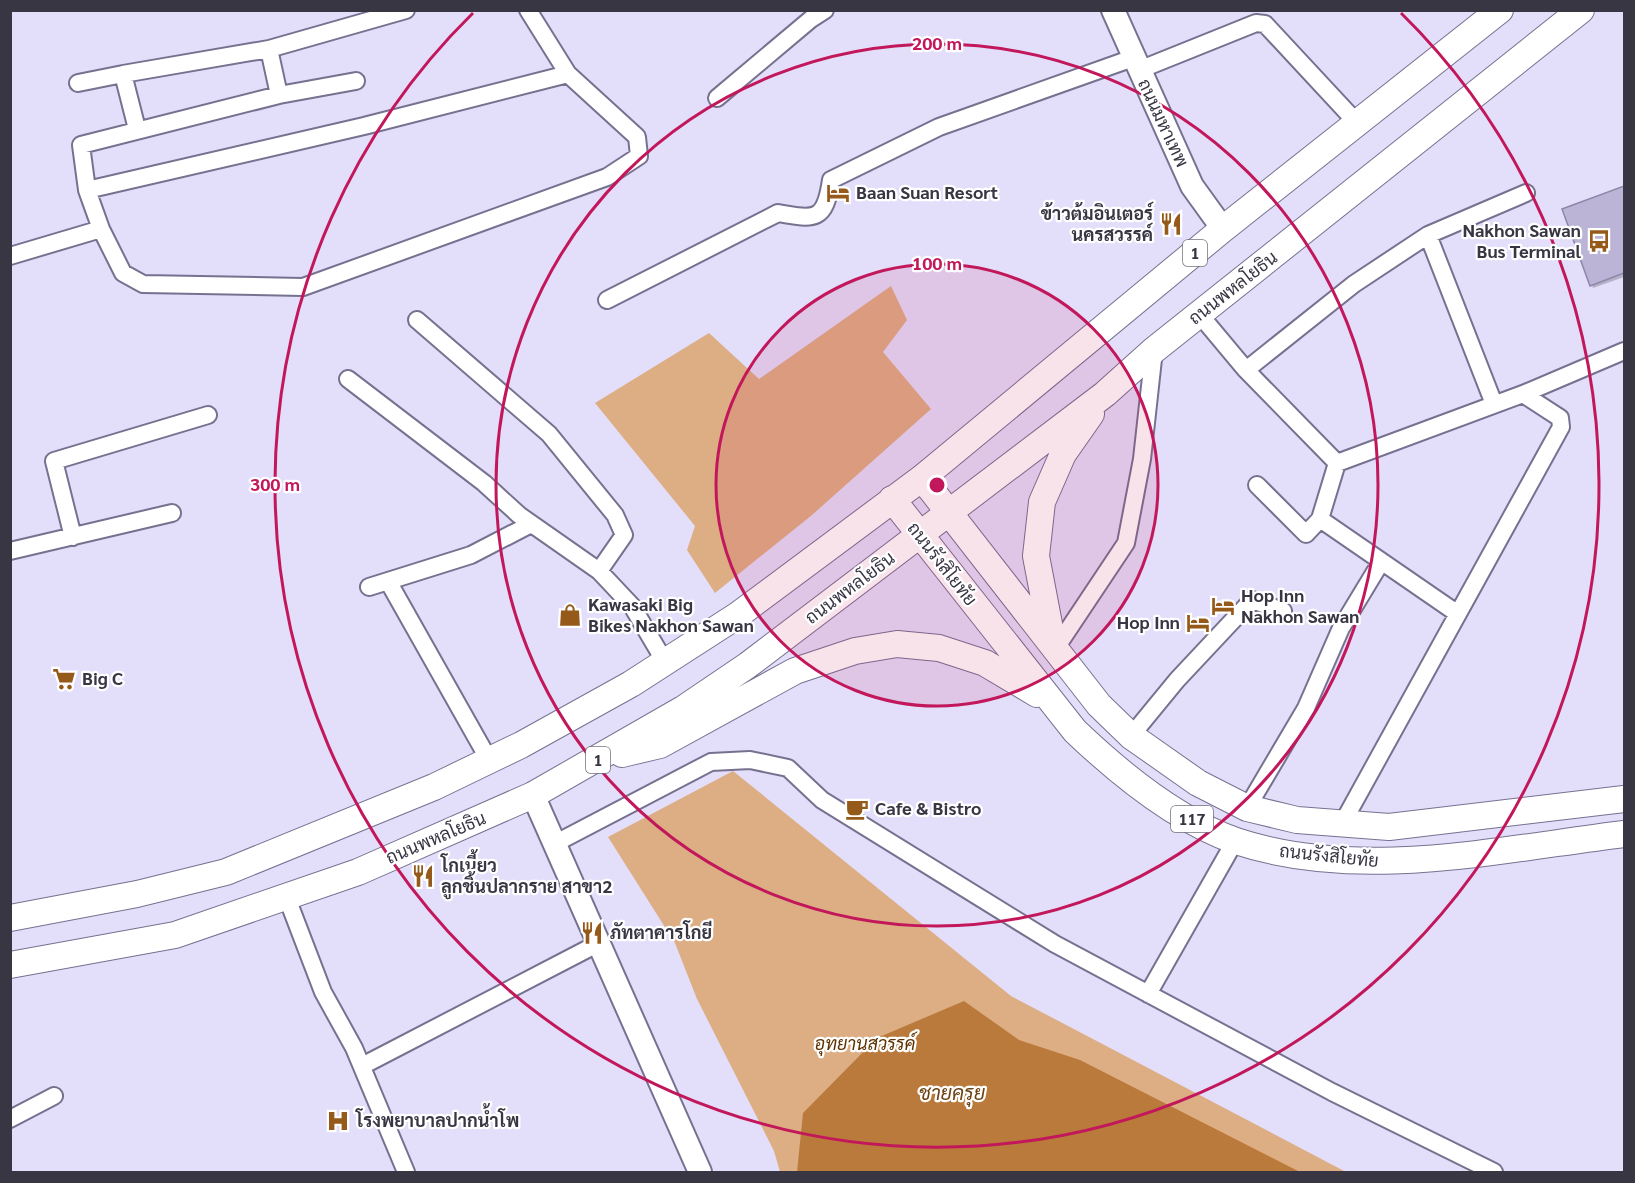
<svg xmlns="http://www.w3.org/2000/svg" width="1635" height="1183" font-family="Georgia,Sarabun,serif">
	<style>
		.green { fill: #ddae84 }
		.water { fill: #ba7a3b }
		.shadow { fill: #0003 }
		.building { fill: #bbb4d6; stroke: #8e87a8; stroke-width: 1.5 }
		.lines { fill: none; stroke-linecap: round; stroke-linejoin: round }
		.street-casing { stroke: #777190; stroke-width: 20 }
		.secondary-casing { stroke: #777190; stroke-width: 26 }
		.primary-casing { stroke: #777190; stroke-width: 28 }
		.street { stroke: #fff; stroke-width: 16 }
		.secondary { stroke: #fff; stroke-width: 22 }
		.primary { stroke: #fff; stroke-width: 26 }
		.ring { fill: none; stroke: #c2185b; stroke-width: 3 }
		.labels { text-anchor: middle; stroke-width: 4.5; stroke-linejoin: round; paint-order: stroke }
		.shield { fill: #fff; stroke: #74727c; stroke-width: 1.5 }
		.shield-label { font-size: 16px; font-weight: bold; fill: #393644 }
		.street-label { font-size: 18px; fill: #393644; stroke: #fff }
		.poi-label { font-size: 18px; font-weight: bold; fill: #393644; stroke: #fff; text-anchor: start }
		.park-label { font-size: 18px; font-style: italic; fill: #5d3200; stroke: #fff }
		.water-label { font-size: 20px; font-style: italic; fill: #6e4213; stroke: #fff }
		.centre { fill: #c2185b; stroke: #fff; stroke-width: 3 }
		.ring-label { font-size: 18px; text-anchor: middle; font-weight: bold; fill: #c2185b; stroke: #fff; stroke-width: 4.5; stroke-linejoin: round; paint-order: stroke }
	</style>
	<rect width="100%" height="100%" fill="#e3defa"/>
	<path class="green" d="M 891,286 L 907,320 L 883,352 L 931,409 L 812,515 L 715,593 L 687,550 L 695,526 L 595,403 L 709,333 L 759,379 Z
		M 733,771 L 1011,996 L 1346,1172 L 780,1172 L 774,1151 L 697,999 L 675,943 L 608,837 Z"/>
	<path class="water" d="M 964,1001 L 1019,1040 L 1080,1060 L 1300,1172 L 797,1172 L 803,1113 L 877,1038 Z"/>
	<path class="shadow" d="M 1624,188 L 1624,277 L 1593,288 L 1564,210 Z"/>
	<path class="building" d="M 1624,186 L 1624,273 L 1590,286 L 1562,209 Z"/>
	<g class="lines">
		<g class="street-casing">
			<path id="street" d="M 269,49 L 279,95
				M 1139,70 L 1256,23 L 1265,24 L 1358,124
				M 356,81 L 279,95 L 81,145 L 87,190 L 101,229 L 123,273 L 143,284 L 303,287 L 607,177 L 639,156 L 637,137 L 568,74 L 528,10
				M 78,83 L 123,74
				M 717,98 L 811,19 L 825,10
				M 137,129 L 123,74 L 269,49 L 406,10
				M 87,190 L 364,126 L 568,74
				M 1428,235 L 1494,404
				M 10,256 L 101,229
				M 607,300 L 778,213 C 816,220 825,221 831,180 L 939,127 L 1133,58
				M 1200,315 L 1246,370 L 1337,463 L 1523,394 L 1624,351
				M 417,320 L 549,434 L 615,515 L 624,535 L 599,571
				M 1246,370 L 1354,284 L 1428,235 L 1526,193
				M 348,379 L 484,483 L 519,515 L 599,571 L 632,606 L 665,662
				M 1337,463 L 1320,519 L 1458,614
				M 1257,485 L 1306,534 L 1320,519
				M 73,537 L 54,461 L 208,415
				M 10,551 L 172,513
				M 388,581 L 489,760
				M 369,587 L 471,555 L 531,524
				M 1054,651 L 1126,543 L 1142,459 L 1154,350
				M 1131,736 L 1177,680 L 1252,600 L 1283,611
				M 1247,808 L 1306,708 L 1341,628 L 1381,562
				M 1342,824 L 1561,427 L 1560,418 L 1523,394
				M 554,844 L 711,762 L 750,760 L 788,768 L 822,800 L 1055,944 L 1332,1092 L 1494,1172
				M 287,898 L 323,992 L 354,1048 L 406,1172
				M 1148,994 L 1235,841
				M 362,1066 L 599,943
				M 10,1119 L 54,1096"/>
		</g>
		<g class="secondary-casing">
			<path id="secondary" d="M 1113,10 L 1192,186 L 1223,229
				M 533,795 L 700,1172"/>
		</g>
		<g class="primary-casing">
			<path id="primary" d="M 922,478 L 1099,705 L 1131,736 L 1198,783 L 1247,808 L 1297,820 L 1389,827 L 1624,799
				M 892,499 L 1075,731 C 1119,773 1178,821 1236,841 C 1359,882 1500,849 1624,834
				M 1053,645 L 1036,556 L 1042,502 L 1063,454 L 1091,414
				M 622,754 L 660,745 L 795,671 L 855,651 L 897,644 L 939,648 L 985,663 L 1037,694
				M 10,918 L 137,894 L 226,872 L 434,787 L 521,745 L 631,684 L 738,615 L 922,478 L 1223,229 L 1500,10
				M 10,965 L 175,935 L 358,872 L 533,795 L 683,709 L 748,665 L 1105,394 L 1154,350 L 1581,10"/>
		</g>
		<use href="#street" class="street"/>
		<use href="#secondary" class="secondary"/>
		<use href="#primary" class="primary"/>
	</g>
	<circle cx="937" cy="485" r="221" fill="#c2185b" fill-opacity=".12"/>
	<g class="ring">
		<circle cx="937" cy="485" r="221"/>
		<circle cx="937" cy="485" r="441"/>
		<path d="M1401 13A662 662 0 1 1 473 13"/>
	</g>
	<defs>
		<g id="hotel-bare" transform="scale(1.8)"><path d="M-6-4.5h1.5V1H6V5H4.5V3h-9V5H-6ZM-4 0a1.8 1.8 0 1 1 3.6 0ZM.5 0V-2.5h3Q6-2.5 6 0Z" fill="#955a19" stroke="#fff" stroke-width="2.5" paint-order="stroke"/></g>
		<g id="restaurant-bare" transform="scale(1.8)"><path d="M-5-6h1v4h1v-4h1v4h1v-4h1v5L-1.5 .5V6h-2V.5L-5-1ZM5-6V6H3V1.5H1.5Q1.5-4 5-6Z" fill="#955a19" stroke="#fff" stroke-width="2.5" paint-order="stroke"/></g>
		<g id="bus-bare" transform="scale(1.8)"><path d="M-5-6H5V4H4V6H2V4H-2V6H-4V4H-5ZM-3.5-4V0h7V-4ZM-3.5 1.2v1.5H-2V1.2ZM2 1.2v1.5H3.5V1.2Z" fill="#955a19" stroke="#fff" stroke-width="2.5" paint-order="stroke"/></g>
		<g id="shop-bare" transform="scale(1.8)"><path d="M-5-2.5h2.3a2.7 3.5 0 0 1 5.4 0H5L5.5 6h-11ZM-1.5-2.5h3a1.5 2.3 0 0 0-3 0Z" fill="#955a19" stroke="#fff" stroke-width="2.5" paint-order="stroke"/></g>
		<g id="supermarket-bare" transform="scale(1.8)"><path d="M-6-5.5h2.5l.6 2H6L4.5 2H-2.5L-4.4-4H-6ZM-1.5 3.2a1.3 1.3 0 1 0 .1 0ZM3 3.2a1.3 1.3 0 1 0 .1 0Z" fill="#955a19" stroke="#fff" stroke-width="2.5" paint-order="stroke"/></g>
		<g id="cafe-bare" transform="scale(1.8)"><path d="M-5.5-4.5H6V0H3Q3 3.5 0 3.5H-2.5Q-5.5 3.5-5.5 0ZM3-3.2v2h1.7v-2ZM-6 4.5H4V6H-6Z" fill="#955a19" stroke="#fff" stroke-width="2.5" paint-order="stroke"/></g>
		<g id="hospital-bare" transform="scale(1.8)"><path d="M-5-5h3v3.5h4V-5h3V5h-3V1.5h-4V5h-3Z" fill="#955a19" stroke="#fff" stroke-width="2.5" paint-order="stroke"/></g>
	</defs>
	<g fill-rule="evenodd">
		<use href="#hotel-bare" x="838" y="193"/>
		<use href="#restaurant-bare" x="1171" y="224"/>
		<use href="#bus-bare" x="1599" y="241"/>
		<use href="#hotel-bare" x="1223" y="606"/>
		<use href="#shop-bare" x="570" y="615"/>
		<use href="#hotel-bare" x="1198" y="623"/>
		<use href="#supermarket-bare" x="64" y="679"/>
		<use href="#cafe-bare" x="857" y="809"/>
		<use href="#restaurant-bare" x="423" y="876"/>
		<use href="#restaurant-bare" x="592" y="933"/>
		<use href="#hospital-bare" x="338" y="1121"/>
	</g>
	<g class="labels">
		<g class="shield">
			<rect x="1183" y="240" width="24" height="26" rx="4.5"/>
			<rect x="586" y="747" width="24" height="26" rx="4.5"/>
			<rect x="1171" y="806" width="42" height="26" rx="4.5"/>
		</g>
		<g class="shield-label">
			<text x="1195" y="259">1</text>
			<text x="598" y="766">1</text>
			<text x="1192" y="825">117</text>
		</g>
		<g class="street-label">
			<text transform="translate(1163 123) rotate(65)" y="6">ถนนมหาเทพ</text>
			<text transform="translate(1233 288) rotate(-38)" y="6">ถนนพหลโยธิน</text>
			<text transform="translate(942 564) rotate(52)" y="6">ถนนรังสิโยทัย</text>
			<text transform="translate(850 588) rotate(-37)" y="6">ถนนพหลโยธิน</text>
			<text transform="translate(436 838) rotate(-23)" y="6">ถนนพหลโยธิน</text>
			<text transform="translate(1329 856) rotate(6)" y="6">ถนนรังสิโยทัย</text>
		</g>
		<g class="poi-label">
			<text x="856" y="199">Baan Suan Resort</text>
			<text x="1153" y="220" text-anchor="end">ข้าวต้มอินเตอร์<tspan x="1153" dy="21">นครสวรรค์</tspan></text>
			<text x="1581" y="237" text-anchor="end">Nakhon Sawan<tspan x="1581" dy="21">Bus Terminal</tspan></text>
			<text x="1241" y="602">Hop Inn<tspan x="1241" dy="21">Nakhon Sawan</tspan></text>
			<text x="588" y="611">Kawasaki Big<tspan x="588" dy="21">Bikes Nakhon Sawan</tspan></text>
			<text x="1180" y="629" text-anchor="end">Hop Inn</text>
			<text x="82" y="685">Big C</text>
			<text x="875" y="815">Cafe &amp; Bistro</text>
			<text x="441" y="872">โกเนี้ยว<tspan x="441" dy="21">ลูกชิ้นปลากราย สาขา2</tspan></text>
			<text x="610" y="939">ภัทตาคารโกยี</text>
			<text x="356" y="1127">โรงพยาบาลปากน้ำโพ</text>
		</g>
		<g class="park-label">
			<text x="865" y="1050">อุทยานสวรรค์</text>
		</g>
		<g class="water-label">
			<text x="952" y="1100">ชายครุย</text>
		</g>
	</g>
	<circle cx="937" cy="485" r="9" class="centre"/>
	<g class="ring-label">
		<text x="937" y="50">200 m</text>
		<text x="937" y="270">100 m</text>
		<text x="275" y="491">300 m</text>
	</g>
	<rect width="1635" height="1183" fill="none" stroke="#393644" stroke-width="24"/>
</svg>
